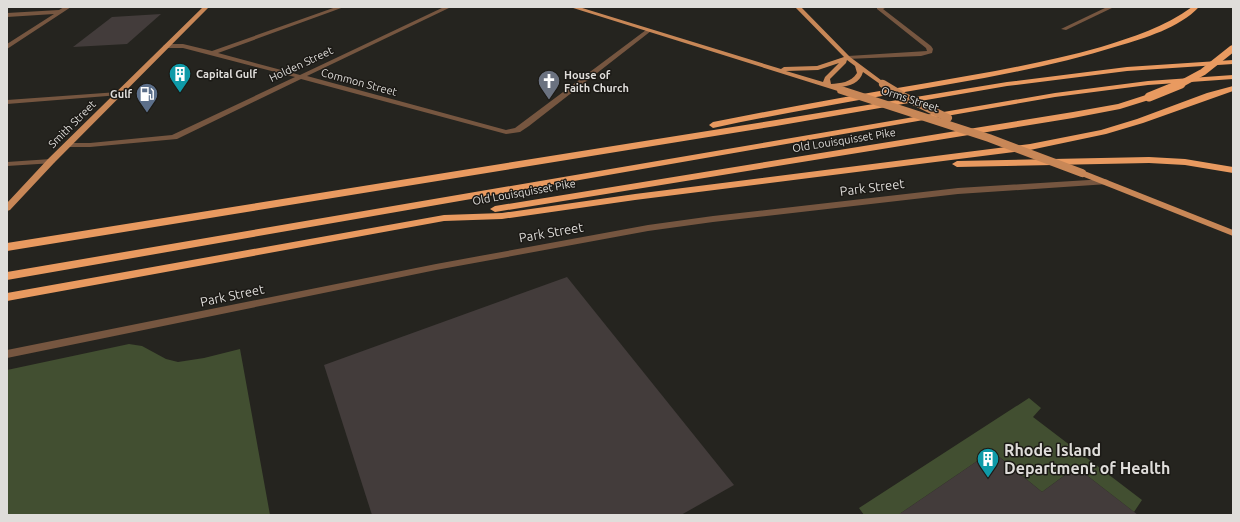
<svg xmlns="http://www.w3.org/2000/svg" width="1240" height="522" viewBox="0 0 1240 522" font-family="Ubuntu,sans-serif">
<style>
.green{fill:#424f31}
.building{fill:#433c3b}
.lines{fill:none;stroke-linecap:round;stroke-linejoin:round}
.minor{fill:#765640;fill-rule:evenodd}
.major{fill:#c88757;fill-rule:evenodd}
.highway{fill:#e99a60;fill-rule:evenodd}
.major-bridge-far1{stroke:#c88757;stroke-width:6}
.major-bridge{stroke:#c88757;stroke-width:8}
.highway-bridge-far1{stroke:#e99a60;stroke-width:7}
.highway-bridge{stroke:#e99a60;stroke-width:9}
.labels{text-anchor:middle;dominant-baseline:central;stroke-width:3;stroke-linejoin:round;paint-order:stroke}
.far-street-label{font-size:11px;fill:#dfddda;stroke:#1c1a16}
.far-poi-label{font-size:11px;font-weight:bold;fill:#dfddda;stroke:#1c1a16;text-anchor:start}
.street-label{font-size:13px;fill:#dfddda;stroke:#1c1a16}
.near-poi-label{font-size:16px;font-weight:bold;fill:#dfddda;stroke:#1c1a16;text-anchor:start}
</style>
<rect width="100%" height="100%" fill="#25241f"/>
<!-- green -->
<g class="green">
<path d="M 129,344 L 142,346 L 166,359 L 178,362 L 204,358 L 240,349 L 270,515 L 7,515 L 7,370 Z"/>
<path d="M 1029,398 L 1041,408 L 1033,417 L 1142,500 L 1134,512 L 1076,467 L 1042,492 L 992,451 L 901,513 L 903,515 L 864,515 L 859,508 Z"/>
</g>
<!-- building -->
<g class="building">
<path d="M 161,14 L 127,44 L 73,47 L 112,17 Z"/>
<path d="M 567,277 L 734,485 L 681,515 L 372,515 L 324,365 Z"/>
<path d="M 992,451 L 1042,492 L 1076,467 L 1138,515 L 898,515 Z"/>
</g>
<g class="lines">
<!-- minor -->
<g class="minor">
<path d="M 64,7 L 71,7 L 7,49 L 7,44 L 54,14 L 7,17 L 7,13 L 59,10 Z"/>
<path d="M 336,7 L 344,7 L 218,53 L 300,75 L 444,7 L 451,7 L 307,76 L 506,130 L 515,128 L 523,122 L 646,30 L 651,31 L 529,126 L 520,132 L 506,134 L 301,79 L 177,139 L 90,147 L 67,147 L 63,145 L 67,143 L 90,143 L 172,135 L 295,77 L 183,48 L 166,48 L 163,46 L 166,44 L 183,44 L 212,51 Z"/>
<path d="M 877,7 L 887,7 L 883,9 L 931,46 L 933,49 L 932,53 L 921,56 L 846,59 L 846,57 L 848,56 L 927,51 L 926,48 L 877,9 Z"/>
<path d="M 1107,7 L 1114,7 L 1066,30 L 1061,29 Z"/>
<path d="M 118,92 L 120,93 L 120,95 L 7,104 L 7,100 Z"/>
<path d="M 51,159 L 55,161 L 54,163 L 7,166 L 7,162 Z"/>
<path d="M 1105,179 L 1108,180 L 1109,182 L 1108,184 L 958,194 L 713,222 L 648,231 L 436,270 L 7,358 L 7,350 L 436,264 L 648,225 L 713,216 L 958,188 Z"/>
</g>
<!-- major -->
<g class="major">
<path d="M 203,7 L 209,7 L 54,163 L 10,210 L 7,211 L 7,203 L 48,159 Z"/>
<path d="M 570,7 L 579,7 L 781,69 L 784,67 L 817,66 L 844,57 L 795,7 L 801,7 L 850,57 L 885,83 L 880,84 L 863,72 C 860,83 850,86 840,87 L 844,90 L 841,92 ZM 847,60 L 855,66 L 857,73 C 851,83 840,83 831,84 L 830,79 L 846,63 ZM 839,63 L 825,77 L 823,82 L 786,71 L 818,70 Z"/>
<path d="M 1082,170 L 1233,230 L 1233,236 L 1079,175 L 1078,173 Z"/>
</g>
<!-- highway -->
<g class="highway">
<path d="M 1192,7 L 1199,7 C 1179,28 1145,38 1118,46 C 1041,70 962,82 882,96 C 826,106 769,116 713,128 L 709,125 L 713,122 C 784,108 855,95 927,83 C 985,73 1044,63 1101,47 C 1133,37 1165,27 1192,7 Z"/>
<path d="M 1233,60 L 1233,64 L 1127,71 L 1007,86 L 776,126 L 7,251 L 7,243 L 776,120 L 1007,82 L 1127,67 Z"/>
<path d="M 1233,75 L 1233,79 L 1148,85 L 1055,97 L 7,280 L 7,272 L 1055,93 L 1148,81 Z"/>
<path d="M 1233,86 L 1233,91 L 1143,123 L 1106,134 L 1030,150 L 635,200 L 502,219 L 444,221 L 7,301 L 7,293 L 444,215 L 502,213 L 635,194 L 1030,144 L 1101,130 L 1137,119 L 1207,93 Z"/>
<path d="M 1149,94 L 1153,97 L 1152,99 L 1120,109 L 1073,118 L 495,212 L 490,209 L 495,206 L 1073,112 L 1118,104 Z"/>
<path d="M 1149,157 L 1185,159 L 1233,167 L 1233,173 L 1185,165 L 1149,163 L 957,167 L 952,164 L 957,161 Z"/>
</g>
<!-- major-bridge-far1 -->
<path class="major-bridge-far1" d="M 882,83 L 885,85"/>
<!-- major-bridge -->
<g class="major-bridge">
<path d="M 883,84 L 903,96 L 948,118"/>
<path d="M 841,90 L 989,138 L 1082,173"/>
</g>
<!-- highway-bridge-far1 -->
<path class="highway-bridge-far1" d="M 1179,85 L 1203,72 L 1232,49"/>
<!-- highway-bridge -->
<path class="highway-bridge" d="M 1149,97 L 1181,84"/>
</g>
<!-- icons -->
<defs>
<g id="building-pin" transform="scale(1.15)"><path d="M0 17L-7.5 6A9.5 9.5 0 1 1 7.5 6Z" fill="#0f9aa8" stroke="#1c1a16"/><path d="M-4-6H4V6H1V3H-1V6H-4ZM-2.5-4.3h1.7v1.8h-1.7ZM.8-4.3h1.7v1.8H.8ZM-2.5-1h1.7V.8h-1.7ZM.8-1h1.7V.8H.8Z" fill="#fff"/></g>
<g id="church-pin" transform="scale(1.15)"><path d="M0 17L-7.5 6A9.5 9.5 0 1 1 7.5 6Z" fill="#6b7280" stroke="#1c1a16"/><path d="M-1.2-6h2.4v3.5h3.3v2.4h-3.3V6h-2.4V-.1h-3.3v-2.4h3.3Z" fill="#fff"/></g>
<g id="fuel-pin" transform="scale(1.15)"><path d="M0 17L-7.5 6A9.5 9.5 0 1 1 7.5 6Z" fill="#5c6f8a" stroke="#1c1a16"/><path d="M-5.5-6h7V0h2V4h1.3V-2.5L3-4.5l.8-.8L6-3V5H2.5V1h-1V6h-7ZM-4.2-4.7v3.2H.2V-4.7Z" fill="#fff"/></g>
</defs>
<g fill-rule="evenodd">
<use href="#building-pin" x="180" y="74"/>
<use href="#church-pin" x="549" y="81"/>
<use href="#fuel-pin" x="147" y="94"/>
<use href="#building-pin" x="988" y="459"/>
</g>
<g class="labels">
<!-- far-street labels -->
<g class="far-street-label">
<text transform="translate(301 64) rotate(-25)">Holden Street</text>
<text transform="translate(359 82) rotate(15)">Common Street</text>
<text transform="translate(910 99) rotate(18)">Orms Street</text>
<text transform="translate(72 124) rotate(-45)">Smith Street</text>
<text transform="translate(844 140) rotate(-9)">Old Louisquisset Pike</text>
<text transform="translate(524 192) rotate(-10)">Old Louisquisset Pike</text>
</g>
<!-- far-poi labels -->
<g class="far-poi-label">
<text x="196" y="74">Capital Gulf</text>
<text x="564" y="75">House of<tspan x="564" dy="13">Faith Church</tspan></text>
<text x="132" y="94" text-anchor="end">Gulf</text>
</g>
<!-- street labels -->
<g class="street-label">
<text transform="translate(872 187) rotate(-7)">Park Street</text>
<text transform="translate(551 232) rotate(-10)">Park Street</text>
<text transform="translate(232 295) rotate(-12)">Park Street</text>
</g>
<!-- near-poi labels -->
<g class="near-poi-label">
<text x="1004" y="450">Rhode Island<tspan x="1004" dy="18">Department of Health</tspan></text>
</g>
</g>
<!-- border -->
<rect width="1240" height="522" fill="none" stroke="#dfddda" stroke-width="16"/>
</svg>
